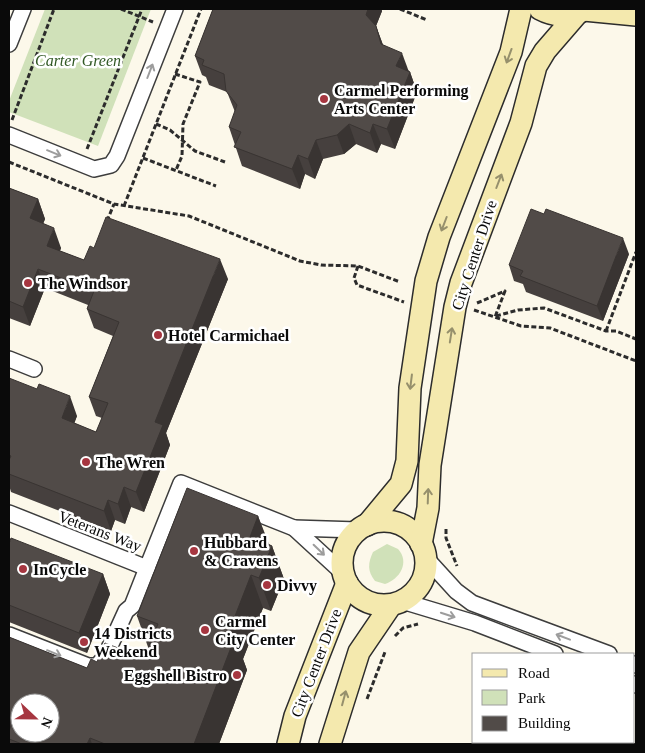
<svg xmlns="http://www.w3.org/2000/svg" width="645" height="753" viewBox="0 0 645 753" font-family="'Times New Roman',serif">
<style>
.green{fill:#d0e1b9}
.lines{fill:none;stroke-linecap:round;stroke-linejoin:round}
.street-casing{stroke:#3d3d3d;stroke-width:18}
.secondary-casing{stroke:#2c2c2c;stroke-width:24}
.path{stroke:#2c2c2c;stroke-width:3;stroke-dasharray:5 2.5;stroke-linecap:butt}
.street{stroke:#fff;stroke-width:15}
.secondary{stroke:#f4e9ae;stroke-width:21}
.wall{fill:#46403e}
.shaded-wall{fill:#393432}
.building{fill:#514b48;stroke:#393432;fill-rule:evenodd}
.oneway{stroke:#96906c}
.oneway2{stroke:#9d9d9d}
.poi-dot{fill:#a63640;stroke:#fff;stroke-width:2}
.labels{text-anchor:middle;dominant-baseline:central;stroke-width:5;stroke-linejoin:round;paint-order:stroke}
.park-label{font-size:16px;font-style:italic;fill:#315824;stroke:#fff}
.poi-label{font-size:16px;font-weight:bold;fill:#0a0a0a;stroke:#fff;text-anchor:start}
.street-label{font-size:16px;fill:#0a0a0a;stroke:#fff}
</style>
<rect width="100%" height="100%" fill="#fcf8ea"/>
<!-- green -->
<g class="green">
<path d="M 45,9 L 151,9 L 98,146 L 9,112 L 9,101 Z"/>
<path d="M 387,544 L 398,549 C 410,562 400,579 385,584 L 375,581 C 367,571 368,563 373,552 Z"/>
</g>
<g class="lines">
<!-- street casing -->
<g class="street-casing">
<g id="street">
<path d="M 9,44 L 23,9"/>
<path d="M 9,135 L 94,169 L 111,165 L 117,156 L 175,9"/>
<path d="M 9,359 L 34,369"/>
<path d="M 9,513 L 147,568 L 181,483 L 294,528 L 344,574"/>
<path d="M 294,528 L 358,530"/>
<path d="M 425,557 L 456,591 L 472,603 L 609,654"/>
<path d="M 402,601 L 475,623 L 555,654"/>
<path d="M 9,635 L 88,666 L 97,666 L 105,657 L 126,611 L 132,606 L 147,568"/>
<path d="M 634,664 L 636,665"/>
<path d="M 634,684 L 636,685"/>
</g>
</g>
<!-- secondary casing -->
<g class="secondary-casing">
<g id="secondary">
<path d="M 540,9 C 553,16 570,18 584,10"/>
<path d="M 584,10 L 636,15"/>
<circle cx="384" cy="563" r="42"/>
<path d="M 367,525 L 401,484 L 407,461 L 410,388 L 426,281 L 439,237 L 511,52 L 521,9"/>
<path d="M 421,544 L 428,508 L 430,465 L 455,307 L 461,283 L 521,123 L 536,66 L 545,51 L 577,14"/>
<path d="M 288,744 L 295,716 L 347,583"/>
<path d="M 330,744 L 359,652 L 391,605"/>
</g>
</g>
<!-- path -->
<g class="path">
<path d="M 121,9 L 153,22"/>
<path d="M 400,9 L 427,20"/>
<path d="M 175,74 L 200,82 L 183,124 L 182,156 L 176,170"/>
<path d="M 12,120 L 54,9"/>
<path d="M 156,124 L 170,130 L 195,151 L 225,162"/>
<path d="M 87,149 L 142,9"/>
<path d="M 143,158 L 216,186"/>
<path d="M 9,162 L 114,204 L 189,216 L 300,261 L 321,265 L 358,266 L 400,282"/>
<path d="M 124,206 L 201,9"/>
<path d="M 107,221 L 114,204"/>
<path d="M 358,266 L 354,278 L 357,285 L 404,302"/>
<path d="M 477,303 L 505,291 L 495,317"/>
<path d="M 474,310 L 521,326 L 550,328 L 636,361"/>
<path d="M 496,316 L 518,310 L 544,308 L 606,331 L 616,331 L 636,339"/>
<path d="M 606,331 L 636,252"/>
<path d="M 446,529 L 446,538 L 457,566"/>
<path d="M 395,636 L 403,628 L 418,624"/>
<path d="M 367,699 L 385,652"/>
</g>
<!-- street -->
<use href="#street" class="street"/>
<!-- secondary -->
<use href="#secondary" class="secondary"/>
</g>
<!-- wall -->
<g class="wall">
<path d="M 213,9 L 381,9 L 382,11 L 376,26 L 383,45 L 410,72 L 417,92 L 395,149 L 381,144 L 377,153 L 356,144 L 344,154 L 323,159 L 315,179 L 305,174 L 300,189 L 242,166 L 229,127 L 235,112 L 227,92 L 209,85 L 206,77 L 202,75 L 195,56 Z"/>
<path d="M 9,188 L 38,199 L 45,219 L 43,224 L 61,248 L 60,251 L 84,260 L 94,248 L 228,279 L 166,433 L 170,445 L 144,512 L 131,507 L 125,524 L 115,520 L 111,531 L 11,492 L 9,485 L 9,378 L 77,416 L 74,423 L 96,432 L 102,418 L 96,416 L 89,397 L 113,336 L 94,328 L 87,309 L 88,305 L 45,288 L 30,326 L 9,318 Z"/>
<path d="M 629,254 L 603,321 L 526,292 L 523,284 L 514,281 L 509,265 Z"/>
<path d="M 258,516 L 269,544 L 272,546 L 284,579 L 271,611 L 263,608 L 243,659 L 247,670 L 219,744 L 9,744 L 9,637 L 87,668 L 97,662 L 144,658 L 148,647 L 137,616 Z"/>
<path d="M 9,544 L 103,574 L 110,594 L 87,653 L 9,622 Z"/>
</g>
<!-- shaded-wall -->
<g class="shaded-wall">
<path d="M 368,9 L 381,9 L 382,11 L 376,26 L 383,45 L 388,64 L 366,15 Z"/>
<path d="M 402,53 L 409,72 L 396,66 Z"/>
<path d="M 410,72 L 417,92 L 395,149 L 387,129 Z"/>
<path d="M 349,124 L 356,144 L 344,154 L 337,135 Z"/>
<path d="M 373,124 L 381,144 L 377,153 L 370,133 Z"/>
<path d="M 316,140 L 323,159 L 315,179 L 308,159 Z"/>
<path d="M 298,155 L 305,174 L 300,189 L 292,169 Z"/>
<path d="M 38,199 L 45,219 L 37,238 L 30,218 Z"/>
<path d="M 54,228 L 61,248 L 54,265 L 47,246 Z"/>
<path d="M 623,238 L 629,254 L 603,321 L 597,306 Z"/>
<path d="M 220,259 L 228,279 L 166,433 L 170,445 L 144,512 L 136,492 L 155,422 Z"/>
<path d="M 38,269 L 45,288 L 30,326 L 23,307 Z"/>
<path d="M 70,396 L 77,416 L 69,438 L 62,418 Z"/>
<path d="M 124,487 L 131,507 L 125,524 L 118,504 Z"/>
<path d="M 108,500 L 115,520 L 111,531 L 104,511 Z"/>
<path d="M 258,516 L 270,549 L 250,537 Z"/>
<path d="M 272,546 L 284,579 L 271,611 L 259,578 Z"/>
<path d="M 103,574 L 110,594 L 87,653 L 79,633 Z"/>
<path d="M 251,575 L 263,608 L 243,659 L 247,670 L 219,744 L 194,744 L 228,634 Z"/>
<path d="M 90,738 L 92,744 L 87,744 Z"/>
</g>
<!-- building -->
<g class="building">
<path d="M 213,9 L 368,9 L 366,15 L 376,26 L 381,44 L 402,53 L 396,66 L 410,72 L 387,129 L 373,124 L 370,133 L 349,124 L 337,135 L 316,140 L 308,159 L 298,155 L 292,169 L 234,147 L 241,132 L 229,127 L 237,105 L 226,91 L 224,74 L 202,65 L 204,60 L 195,56 Z"/>
<path d="M 9,188 L 38,199 L 30,218 L 54,228 L 47,246 L 84,260 L 90,246 L 94,248 L 106,217 L 220,259 L 155,422 L 163,425 L 136,492 L 124,487 L 118,504 L 108,500 L 104,511 L 9,474 L 9,460 L 11,456 L 9,455 L 9,378 L 37,389 L 39,384 L 70,396 L 62,418 L 96,432 L 108,403 L 89,397 L 119,322 L 87,309 L 94,291 L 38,269 L 23,307 L 9,301 Z"/>
<path d="M 531,209 L 544,214 L 546,209 L 623,238 L 597,306 L 520,276 L 523,271 L 509,265 Z"/>
<path d="M 187,488 L 258,516 L 250,537 L 272,546 L 259,578 L 251,575 L 228,634 L 235,637 L 194,744 L 105,744 L 90,738 L 87,744 L 22,744 L 9,739 L 9,731 L 13,720 L 9,718 L 9,637 L 87,668 L 91,659 L 97,662 L 105,643 L 144,658 L 158,624 L 137,616 ZM 20,703 L 50,703 L 50,733 L 20,733 Z"/>
<path d="M 11,538 L 103,574 L 79,633 L 9,605 L 9,544 Z"/>
</g>
<!-- one-way arrows -->
<defs><path id="oneway-shaft" d="M-6 0H5M1.5-3L5.5 0L1.5 3" fill="none" stroke-width="1.6" stroke-linecap="round" stroke-linejoin="round" transform="scale(1.25)"/></defs>
<g class="oneway">
<use href="#oneway-shaft" transform="translate(509 56) rotate(110)"/>
<use href="#oneway-shaft" transform="translate(499 181) rotate(-69)"/>
<use href="#oneway-shaft" transform="translate(444 224) rotate(111)"/>
<use href="#oneway-shaft" transform="translate(451 335) rotate(-81)"/>
<use href="#oneway-shaft" transform="translate(411 382) rotate(97)"/>
<use href="#oneway-shaft" transform="translate(428 496) rotate(-88)"/>
<use href="#oneway-shaft" transform="translate(344 698) rotate(-75)"/>
</g>
<g class="oneway2">
<use href="#oneway-shaft" transform="translate(150 71) rotate(-69)"/>
<use href="#oneway-shaft" transform="translate(54 153) rotate(22)"/>
<use href="#oneway-shaft" transform="translate(319 550) rotate(44)"/>
<use href="#oneway-shaft" transform="translate(448 615) rotate(18)"/>
<use href="#oneway-shaft" transform="translate(563 637) rotate(-159)"/>
<use href="#oneway-shaft" transform="translate(54 653) rotate(22)"/>
</g>
<!-- markers -->
<g class="poi-dot">
<circle cx="324" cy="99" r="5"/>
<circle cx="28" cy="283" r="5"/>
<circle cx="158" cy="335" r="5"/>
<circle cx="86" cy="462" r="5"/>
<circle cx="194" cy="551" r="5"/>
<circle cx="23" cy="569" r="5"/>
<circle cx="267" cy="585" r="5"/>
<circle cx="205" cy="630" r="5"/>
<circle cx="84" cy="642" r="5"/>
<circle cx="237" cy="675" r="5"/>
</g>
<g class="labels">
<!-- park labels -->
<g class="park-label">
<text x="78" y="60">Carter Green</text>
</g>
<!-- poi labels -->
<g class="poi-label">
<text x="334" y="90">Carmel Performing<tspan x="334" dy="18">Arts Center</tspan></text>
<text x="38" y="283">The Windsor</text>
<text x="168" y="335">Hotel Carmichael</text>
<text x="96" y="462">The Wren</text>
<text x="204" y="542">Hubbard<tspan x="204" dy="18">&amp; Cravens</tspan></text>
<text x="33" y="569">InCycle</text>
<text x="277" y="585">Divvy</text>
<text x="215" y="621">Carmel<tspan x="215" dy="18">City Center</tspan></text>
<text x="94" y="633">14 Districts<tspan x="94" dy="18">Weekend</tspan></text>
<text x="227" y="675" text-anchor="end">Eggshell Bistro</text>
</g>
<!-- street labels -->
<g class="street-label">
<text transform="translate(474 255) rotate(-72)">City Center Drive</text>
<text transform="translate(100 531) rotate(21)">Veterans Way</text>
<text transform="translate(316 663) rotate(-69)">City Center Drive</text>
</g>
</g>
<!-- border -->
<rect width="645" height="753" fill="none" stroke="#0a0a0a" stroke-width="20"/>
<!-- legend -->
<rect x="472" y="653" width="162" height="90" fill="#ffffff" stroke="#9d9d9d"/>
<rect x="482" y="669" width="25" height="8" fill="#f4e9ae" stroke="#9d9d9d"/>
<text x="518" y="678" font-size="15" fill="#0a0a0a">Road</text>
<rect x="482" y="690" width="25" height="15" fill="#d0e1b9" stroke="#9d9d9d"/>
<text x="518" y="703" font-size="15" fill="#0a0a0a">Park</text>
<rect x="482" y="716" width="25" height="15" fill="#514b48" stroke="#9d9d9d"/>
<text x="518" y="728" font-size="15" fill="#0a0a0a">Building</text>
<!-- north arrow -->
<g transform="translate(35 718) rotate(112)"><circle r="24" fill="#ffffff" stroke="#9d9d9d"/>
<path d="M0-4L9 19L0 12L-9 19Z" fill="#a63640"/>
<text y="-8" font-size="14" font-weight="bold" text-anchor="middle" fill="#0a0a0a">N</text>
</g>
</svg>
